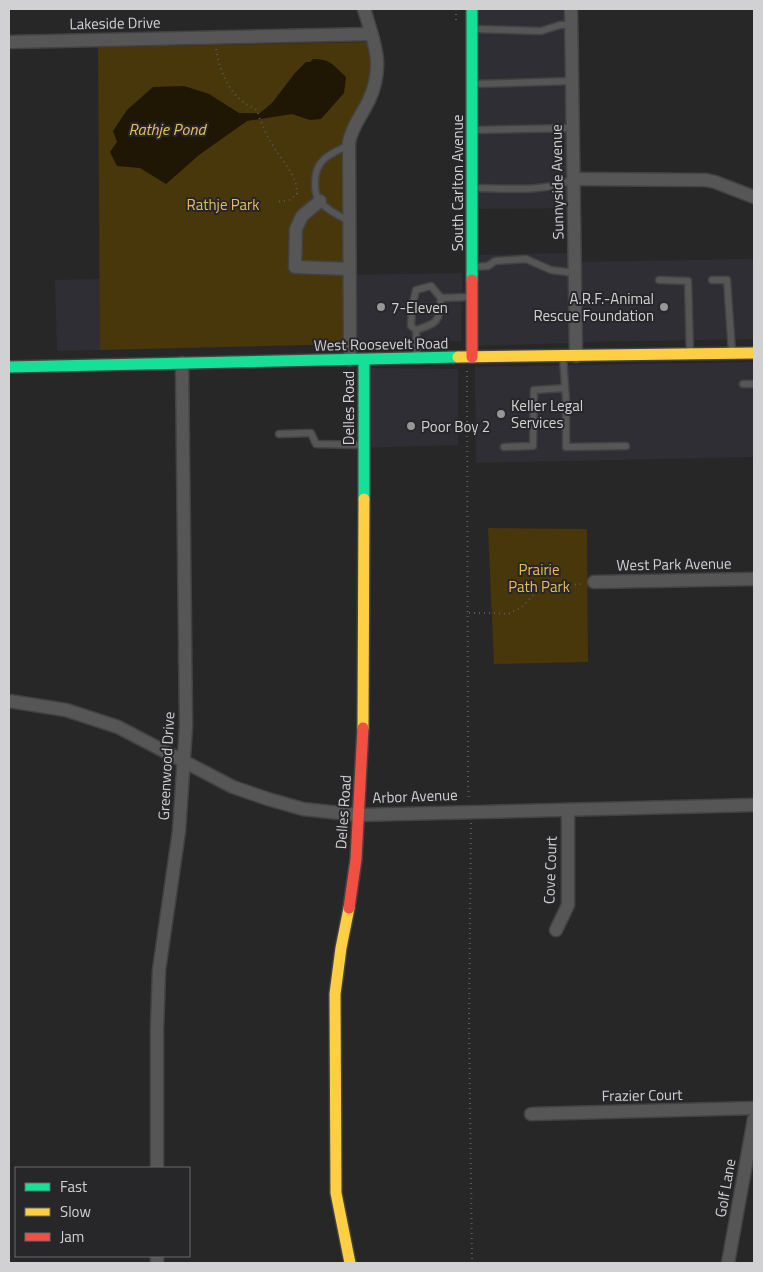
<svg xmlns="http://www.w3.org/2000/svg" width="763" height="1272" viewBox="0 0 763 1272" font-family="'Titillium Web',sans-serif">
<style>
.built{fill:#302e35}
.green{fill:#48370a}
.water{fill:#1f1604}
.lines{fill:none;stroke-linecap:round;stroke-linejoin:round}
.lane-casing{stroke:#424243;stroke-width:9}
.street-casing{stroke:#424243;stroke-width:15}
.fast-casing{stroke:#424243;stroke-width:14}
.slow-casing{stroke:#424243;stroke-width:14}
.jam-casing{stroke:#424243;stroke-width:14}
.path{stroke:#5b5b5c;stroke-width:2;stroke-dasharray:1 4;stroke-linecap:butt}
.lane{stroke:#565657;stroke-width:6}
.street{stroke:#565657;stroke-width:12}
.fast{stroke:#16e098;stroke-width:11}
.slow{stroke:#ffcf43;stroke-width:11}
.jam{stroke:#f24e42;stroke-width:11}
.poi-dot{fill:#969697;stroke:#272629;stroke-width:2}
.labels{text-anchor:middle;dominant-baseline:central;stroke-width:4;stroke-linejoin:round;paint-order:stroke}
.street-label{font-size:15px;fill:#d1d1d3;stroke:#272629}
.park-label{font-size:15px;fill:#e9bc55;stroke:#272629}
.poi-label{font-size:15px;fill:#d1d1d3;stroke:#272629;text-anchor:start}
.water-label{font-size:16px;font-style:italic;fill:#eec059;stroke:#272629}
</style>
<rect width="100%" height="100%" fill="#272728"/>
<!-- built -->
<g class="built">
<path d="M 475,9 L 568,9 L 570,208 L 476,209 Z"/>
<path d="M 570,253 L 572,343 L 477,346 L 474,255 Z"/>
<path d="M 754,259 L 754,339 L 580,342 L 579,262 Z"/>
<path d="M 462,273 L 461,341 L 346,344 L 347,275 Z"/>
<path d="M 100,279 L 100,350 L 57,351 L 55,280 Z"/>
<path d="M 754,362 L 754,457 L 476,463 L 475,367 Z"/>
<path d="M 357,368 L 458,369 L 458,445 L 357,448 Z"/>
</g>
<!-- green -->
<g class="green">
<path d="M 375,42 L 371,76 L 362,105 L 347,133 L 346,344 L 100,350 L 98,47 Z"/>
<path d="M 488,528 L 587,529 L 588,662 L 494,664 Z"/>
</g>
<!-- water -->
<path class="water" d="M 313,59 C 331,59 333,65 346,77 L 344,93 L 321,119 L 310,120 L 292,114 L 247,121 L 199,155 L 166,184 L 140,168 L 117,166 L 110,152 L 117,142 L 113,131 L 127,110 L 153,87 L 184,86 L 209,94 L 239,113 L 260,113 L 272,103 L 295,73 L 306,62 L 310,62 Z"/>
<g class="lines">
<!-- lane casing -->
<g class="lane-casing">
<g id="lane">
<path d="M 473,29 L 541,31 L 560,25 L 571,25"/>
<path d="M 473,84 L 572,81"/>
<path d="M 473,130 L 573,128"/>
<path d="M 349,145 C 330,154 315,159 315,183 C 315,187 315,194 318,198 C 324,209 338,215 349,221"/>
<path d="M 473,188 C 507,188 543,193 574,179"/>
<path d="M 473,267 L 488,266 L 495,261 L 526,259 L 551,270 L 575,273"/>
<path d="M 659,280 L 688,281 L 690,353"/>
<path d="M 712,280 L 727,280 L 732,352"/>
<path d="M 416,330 L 411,326 L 412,307 L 416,290 L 431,286 L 441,298"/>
<path d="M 417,356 L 416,330 C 440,322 438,322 441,298 L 471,297"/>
<path d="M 563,357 L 566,400 L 566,447 L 626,446"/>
<path d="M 743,384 L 754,384"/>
<path d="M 279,434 L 311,433 L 316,444 L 362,445"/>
<path d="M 504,447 L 533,446 L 534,390 L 565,388"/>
</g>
</g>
<!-- street casing -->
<g class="street-casing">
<g id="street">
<path d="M 571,9 L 576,356"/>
<path d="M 9,42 L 371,34"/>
<path d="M 574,179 L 706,180 L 715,182 L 754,197"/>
<path d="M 320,201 L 302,216 L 296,229 L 295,267 L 349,269"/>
<path d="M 350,360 L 349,142 C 352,126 362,115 369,100 C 385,65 374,42 364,9"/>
<path d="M 594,582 L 754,579"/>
<path d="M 9,701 L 66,710 L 118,727 L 233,787 L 268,799 L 303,809 L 358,815 L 754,805"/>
<path d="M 556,930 L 568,905 L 568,810"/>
<path d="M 531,1114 L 754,1108"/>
<path d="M 157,1168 L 157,1029 L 159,970 L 179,831 L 186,726 L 182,363"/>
<path d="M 157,1256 L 157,1263"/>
<path d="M 728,1263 L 754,1119"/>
</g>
</g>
<!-- fast casing -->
<g class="fast-casing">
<g id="fast">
<path d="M 472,9 L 472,280"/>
<path d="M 9,367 L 458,357"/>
<path d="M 364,499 L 364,360"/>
</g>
</g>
<!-- slow casing -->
<g class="slow-casing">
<g id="slow">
<path d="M 458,357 L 754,353"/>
<path d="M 363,728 L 364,499"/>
<path d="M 349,908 L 341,948 L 335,994 L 336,1193 L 350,1263"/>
</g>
</g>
<!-- jam casing -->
<g class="jam-casing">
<g id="jam">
<path d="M 472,280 L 472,357"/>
<path d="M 349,908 L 356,859 L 363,728"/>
</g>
</g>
<!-- path -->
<g class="path">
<path d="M 456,9 L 456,23"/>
<path d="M 216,49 C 221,76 231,99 257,110 C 261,124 267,136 275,149 C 284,163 297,176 297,194 L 289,200 L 276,202"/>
<path d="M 467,371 L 468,785 L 469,801"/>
<path d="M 469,613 L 493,613 L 508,614 L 522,607 L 536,592 L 557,586 L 582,584"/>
<path d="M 471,823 L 469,1023 L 472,1263"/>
</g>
<!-- lane -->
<use href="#lane" class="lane"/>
<!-- street -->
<use href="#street" class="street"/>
<!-- fast -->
<use href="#fast" class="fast"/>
<!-- slow -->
<use href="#slow" class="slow"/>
<!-- jam -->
<use href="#jam" class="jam"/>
</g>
<!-- markers -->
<g class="poi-dot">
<circle cx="381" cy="307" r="5"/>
<circle cx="664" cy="307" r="5"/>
<circle cx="501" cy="414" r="5"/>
<circle cx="411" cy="426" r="5"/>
</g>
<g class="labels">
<!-- street labels -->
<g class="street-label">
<text transform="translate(115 23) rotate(-1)">Lakeside Drive</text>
<text transform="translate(557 182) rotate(-91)">Sunnyside Avenue</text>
<text transform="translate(457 183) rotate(-90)">South Carlton Avenue</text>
<text transform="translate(381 344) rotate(-1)">West Roosevelt Road</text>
<text transform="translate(348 408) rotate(-90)">Delles Road</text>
<text transform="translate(674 564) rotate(-1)">West Park Avenue</text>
<text transform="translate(166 766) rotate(-87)">Greenwood Drive</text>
<text transform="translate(415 796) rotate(-2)">Arbor Avenue</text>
<text transform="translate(343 812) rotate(-86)">Delles Road</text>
<text transform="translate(550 870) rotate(-88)">Cove Court</text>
<text transform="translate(642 1095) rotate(-1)">Frazier Court</text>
<text transform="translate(725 1188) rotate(-80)">Golf Lane</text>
</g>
<!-- park labels -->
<g class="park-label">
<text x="223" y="204">Rathje Park</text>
<text x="539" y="569">Prairie<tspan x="539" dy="17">Path Park</tspan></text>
</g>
<!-- poi labels -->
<g class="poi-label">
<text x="654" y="298" text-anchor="end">A.R.F.-Animal<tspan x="654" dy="17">Rescue Foundation</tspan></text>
<text x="391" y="307">7-Eleven</text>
<text x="511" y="405">Keller Legal<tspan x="511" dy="17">Services</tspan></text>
<text x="421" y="426">Poor Boy 2</text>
</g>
<!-- water labels -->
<g class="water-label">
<text x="167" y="129">Rathje Pond</text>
</g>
</g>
<!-- border -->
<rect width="763" height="1272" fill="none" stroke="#d1d1d3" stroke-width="20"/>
<!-- legend -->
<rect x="15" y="1167" width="175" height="90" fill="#272629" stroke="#6b6a6d"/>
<rect x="25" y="1183" width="25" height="8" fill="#16e098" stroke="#6b6a6d"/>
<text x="60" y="1192" font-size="15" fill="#d1d1d3">Fast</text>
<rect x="25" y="1208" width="25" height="8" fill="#ffcf43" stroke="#6b6a6d"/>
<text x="60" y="1217" font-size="15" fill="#d1d1d3">Slow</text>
<rect x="25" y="1233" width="25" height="8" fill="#f24e42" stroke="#6b6a6d"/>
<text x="60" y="1242" font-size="15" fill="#d1d1d3">Jam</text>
</svg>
